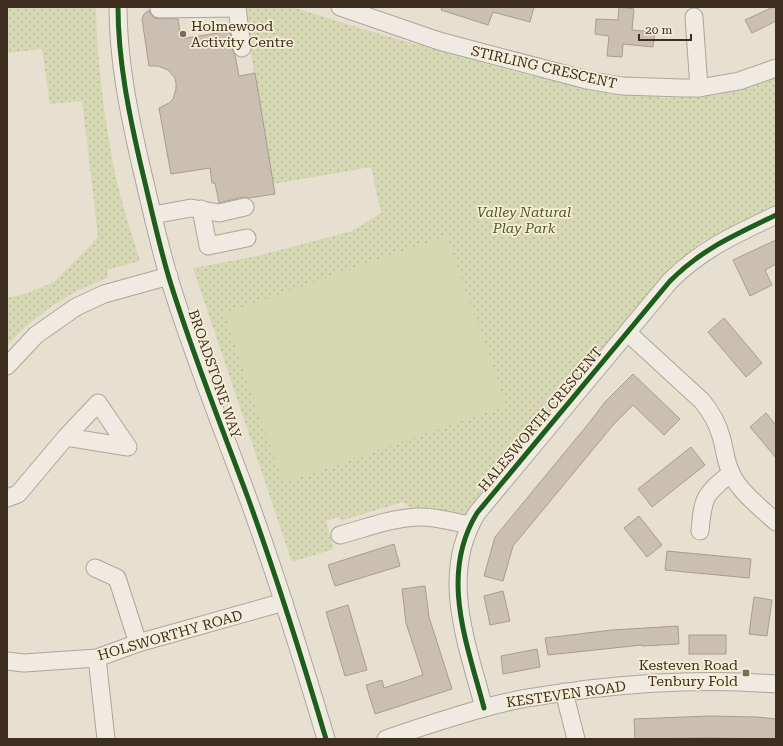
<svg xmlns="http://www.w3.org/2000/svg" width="783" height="746" viewBox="0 0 783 746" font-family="'Roboto Serif',serif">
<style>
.park{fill:url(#park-dots)}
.garden{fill:#d6d7b3}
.building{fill:#cbbfb2;stroke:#a89c90}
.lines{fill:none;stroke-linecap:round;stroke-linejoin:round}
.minor-casing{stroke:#ada599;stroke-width:19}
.minor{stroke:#efebe3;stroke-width:17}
.cycleway-casing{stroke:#f7eed8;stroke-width:8}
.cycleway{stroke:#1b5e20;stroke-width:5}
.poi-dot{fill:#786c5e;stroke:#f7eed8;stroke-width:1.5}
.labels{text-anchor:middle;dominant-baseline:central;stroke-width:3.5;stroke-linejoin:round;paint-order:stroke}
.poi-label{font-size:14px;fill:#3d2e20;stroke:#f7eed8;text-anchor:start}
.street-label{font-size:14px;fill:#3d2e20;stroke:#f7eed8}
.park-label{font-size:14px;font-style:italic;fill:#4d5a26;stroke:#f7eed8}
</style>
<defs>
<pattern id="park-dots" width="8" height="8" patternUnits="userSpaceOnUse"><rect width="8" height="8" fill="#d6d7b3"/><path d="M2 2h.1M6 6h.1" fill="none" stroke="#b9b99a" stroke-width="1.8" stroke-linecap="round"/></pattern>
</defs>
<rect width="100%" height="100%" fill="#e7e0d1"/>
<!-- park -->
<g class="park">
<path d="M 7,7 L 96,7 C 97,62 104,118 115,173 C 121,202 131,232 140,261 L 107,270 L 108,278 C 67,293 37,313 7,346 L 7,298 L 28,293 L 54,282 L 90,246 L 98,236 L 82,101 L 50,104 L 42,49 L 7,53 Z"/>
<path d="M 243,7 L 292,7 L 383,35 L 520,73 L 609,90 L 664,98 L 695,97 L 723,94 L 749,88 L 776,77 L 776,205 L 703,241 L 674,264 L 653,288 L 466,516 L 444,510 L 436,514 L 419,513 L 403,502 L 343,520 L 337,517 L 326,521 L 334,549 L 292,562 L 193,268 L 257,256 L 352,231 L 381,213 L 371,167 L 273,184 Z"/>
</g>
<!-- garden -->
<path class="garden" d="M 447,236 L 506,406 L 283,483 L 224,313 Z"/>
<!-- building -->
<g class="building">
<path d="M 442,7 L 534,7 L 530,22 L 493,12 L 488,25 L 441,10 Z"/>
<path d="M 619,7 L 634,9 L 632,30 L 655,32 L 653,47 L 623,44 L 622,57 L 607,56 L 609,36 L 595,34 L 596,19 L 618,20 Z"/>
<path d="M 773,7 L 776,7 L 776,21 L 752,33 L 745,20 Z"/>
<path d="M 149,10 L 151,14 L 154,18 L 178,19 L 181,39 L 230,31 L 232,49 L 235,55 L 239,76 L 255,73 L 275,194 L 249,198 L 243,197 L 219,203 L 215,183 L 212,183 L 210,168 L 171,174 L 159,108 L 169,103 L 173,99 L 176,89 L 176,83 L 175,78 L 168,70 L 158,66 L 149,66 L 142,19 L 144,14 Z"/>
<path d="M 776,240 L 776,264 L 765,270 L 772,285 L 750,296 L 733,260 Z"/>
<path d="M 724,318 L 762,363 L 746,377 L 708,332 Z"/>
<path d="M 633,374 L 680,419 L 664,435 L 633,405 L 614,424 L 513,546 L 503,581 L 484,576 L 495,537 L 589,423 L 605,402 Z"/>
<path d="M 766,413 L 776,425 L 776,458 L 750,427 Z"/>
<path d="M 691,447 L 705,465 L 652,507 L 638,489 Z"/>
<path d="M 639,516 L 662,545 L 647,557 L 624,528 Z"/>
<path d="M 394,544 L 400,566 L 335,586 L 328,565 Z"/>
<path d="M 667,551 L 751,559 L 749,578 L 665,570 Z"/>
<path d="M 425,586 L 429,617 L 452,689 L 375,714 L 366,685 L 382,680 L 384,688 L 423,675 L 406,623 L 402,589 Z"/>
<path d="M 503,591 L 510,621 L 490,625 L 484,596 Z"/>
<path d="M 754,597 L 772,600 L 767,636 L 749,634 Z"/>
<path d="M 348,605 L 367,670 L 345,676 L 326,612 Z"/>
<path d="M 678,626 L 679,644 L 642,646 L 642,645 L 548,655 L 545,638 L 612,630 Z"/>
<rect x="689" y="635" width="37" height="19"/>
<path d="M 537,649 L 540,667 L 503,674 L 501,656 Z"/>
<path d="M 709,716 L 757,717 L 776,719 L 776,739 L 707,738 L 635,739 L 634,719 Z"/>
</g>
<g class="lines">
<!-- minor casing -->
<g class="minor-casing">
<g id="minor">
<path d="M 118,7 C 118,60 129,114 141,166 C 150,203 158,241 169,278 C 192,353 221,425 248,498 C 277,578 302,658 326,739"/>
<path d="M 237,7 L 242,48"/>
<path d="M 340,7 L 439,41 L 587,80 L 622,86 L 682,88 L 699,88 L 739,81 L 776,68"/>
<path d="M 159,9 L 237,8"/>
<path d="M 694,17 L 699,88"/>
<path d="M 201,209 L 208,246 L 247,238"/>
<path d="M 153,215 L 191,208 L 219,213 L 245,207"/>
<path d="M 628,333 L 702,401 C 711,412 717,422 721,436 C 725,449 725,462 732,475 C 740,492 762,509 776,522"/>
<path d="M 7,366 L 36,335 L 76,307 L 104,294 L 169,276"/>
<path d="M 7,498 L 18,494 L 66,437 L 98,403 L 128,447 L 66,437"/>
<path d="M 700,531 C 703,497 704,495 731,473"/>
<path d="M 340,535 C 366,528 391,518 418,517 C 435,516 453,522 469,525"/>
<path d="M 95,568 L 117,578 L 138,643"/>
<path d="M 97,658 L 106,739"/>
<path d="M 7,661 L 24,663 L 97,658 L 138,643 L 284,602"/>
<path d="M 564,692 L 576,739"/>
<path d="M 484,708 C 467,643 439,575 477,513 L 670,281 C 703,248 735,235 776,215"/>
<path d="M 386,739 C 418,728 451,717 484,708 C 518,698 553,694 589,689 C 651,682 713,679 776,684"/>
</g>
</g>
<!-- minor -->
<use href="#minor" class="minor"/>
<!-- cycleway casing -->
<g class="cycleway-casing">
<g id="cycleway">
<path d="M 118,7 C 118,60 129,114 141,166 C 150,203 158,241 169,278 C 192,353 221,425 248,498 C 277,578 302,658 326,739"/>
<path d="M 484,708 C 467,643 439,575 477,513 L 670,281 C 703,248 735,235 776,215"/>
</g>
</g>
<!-- cycleway -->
<use href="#cycleway" class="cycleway"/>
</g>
<!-- markers -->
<g class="poi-dot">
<circle cx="183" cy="34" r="4"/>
<rect x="742" y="669" width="8" height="8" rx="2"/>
</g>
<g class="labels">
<!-- poi labels -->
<g class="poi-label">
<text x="191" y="26">Holmewood<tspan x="191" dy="16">Activity Centre</tspan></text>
<text x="738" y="665" text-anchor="end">Kesteven Road<tspan x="738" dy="16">Tenbury Fold</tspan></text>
</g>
<!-- street labels -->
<g class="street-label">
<text transform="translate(544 67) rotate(13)">STIRLING CRESCENT</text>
<text transform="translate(215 374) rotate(71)">BROADSTONE WAY</text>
<text transform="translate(540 419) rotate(-50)">HALESWORTH CRESCENT</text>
<text transform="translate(170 635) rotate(-16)">HOLSWORTHY ROAD</text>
<text transform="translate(566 694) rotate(-8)">KESTEVEN ROAD</text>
</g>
<!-- park labels -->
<g class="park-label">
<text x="524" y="212">Valley Natural<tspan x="524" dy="16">Play Park</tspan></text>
</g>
</g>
<!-- border -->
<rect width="783" height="746" fill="none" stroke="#3d2e20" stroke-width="16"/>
<!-- scale -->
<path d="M639 34v6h52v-6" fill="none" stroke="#3d2e20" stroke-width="2"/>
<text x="645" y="34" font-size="12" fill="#3d2e20" stroke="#f7eed8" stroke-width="3" paint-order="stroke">20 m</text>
</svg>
